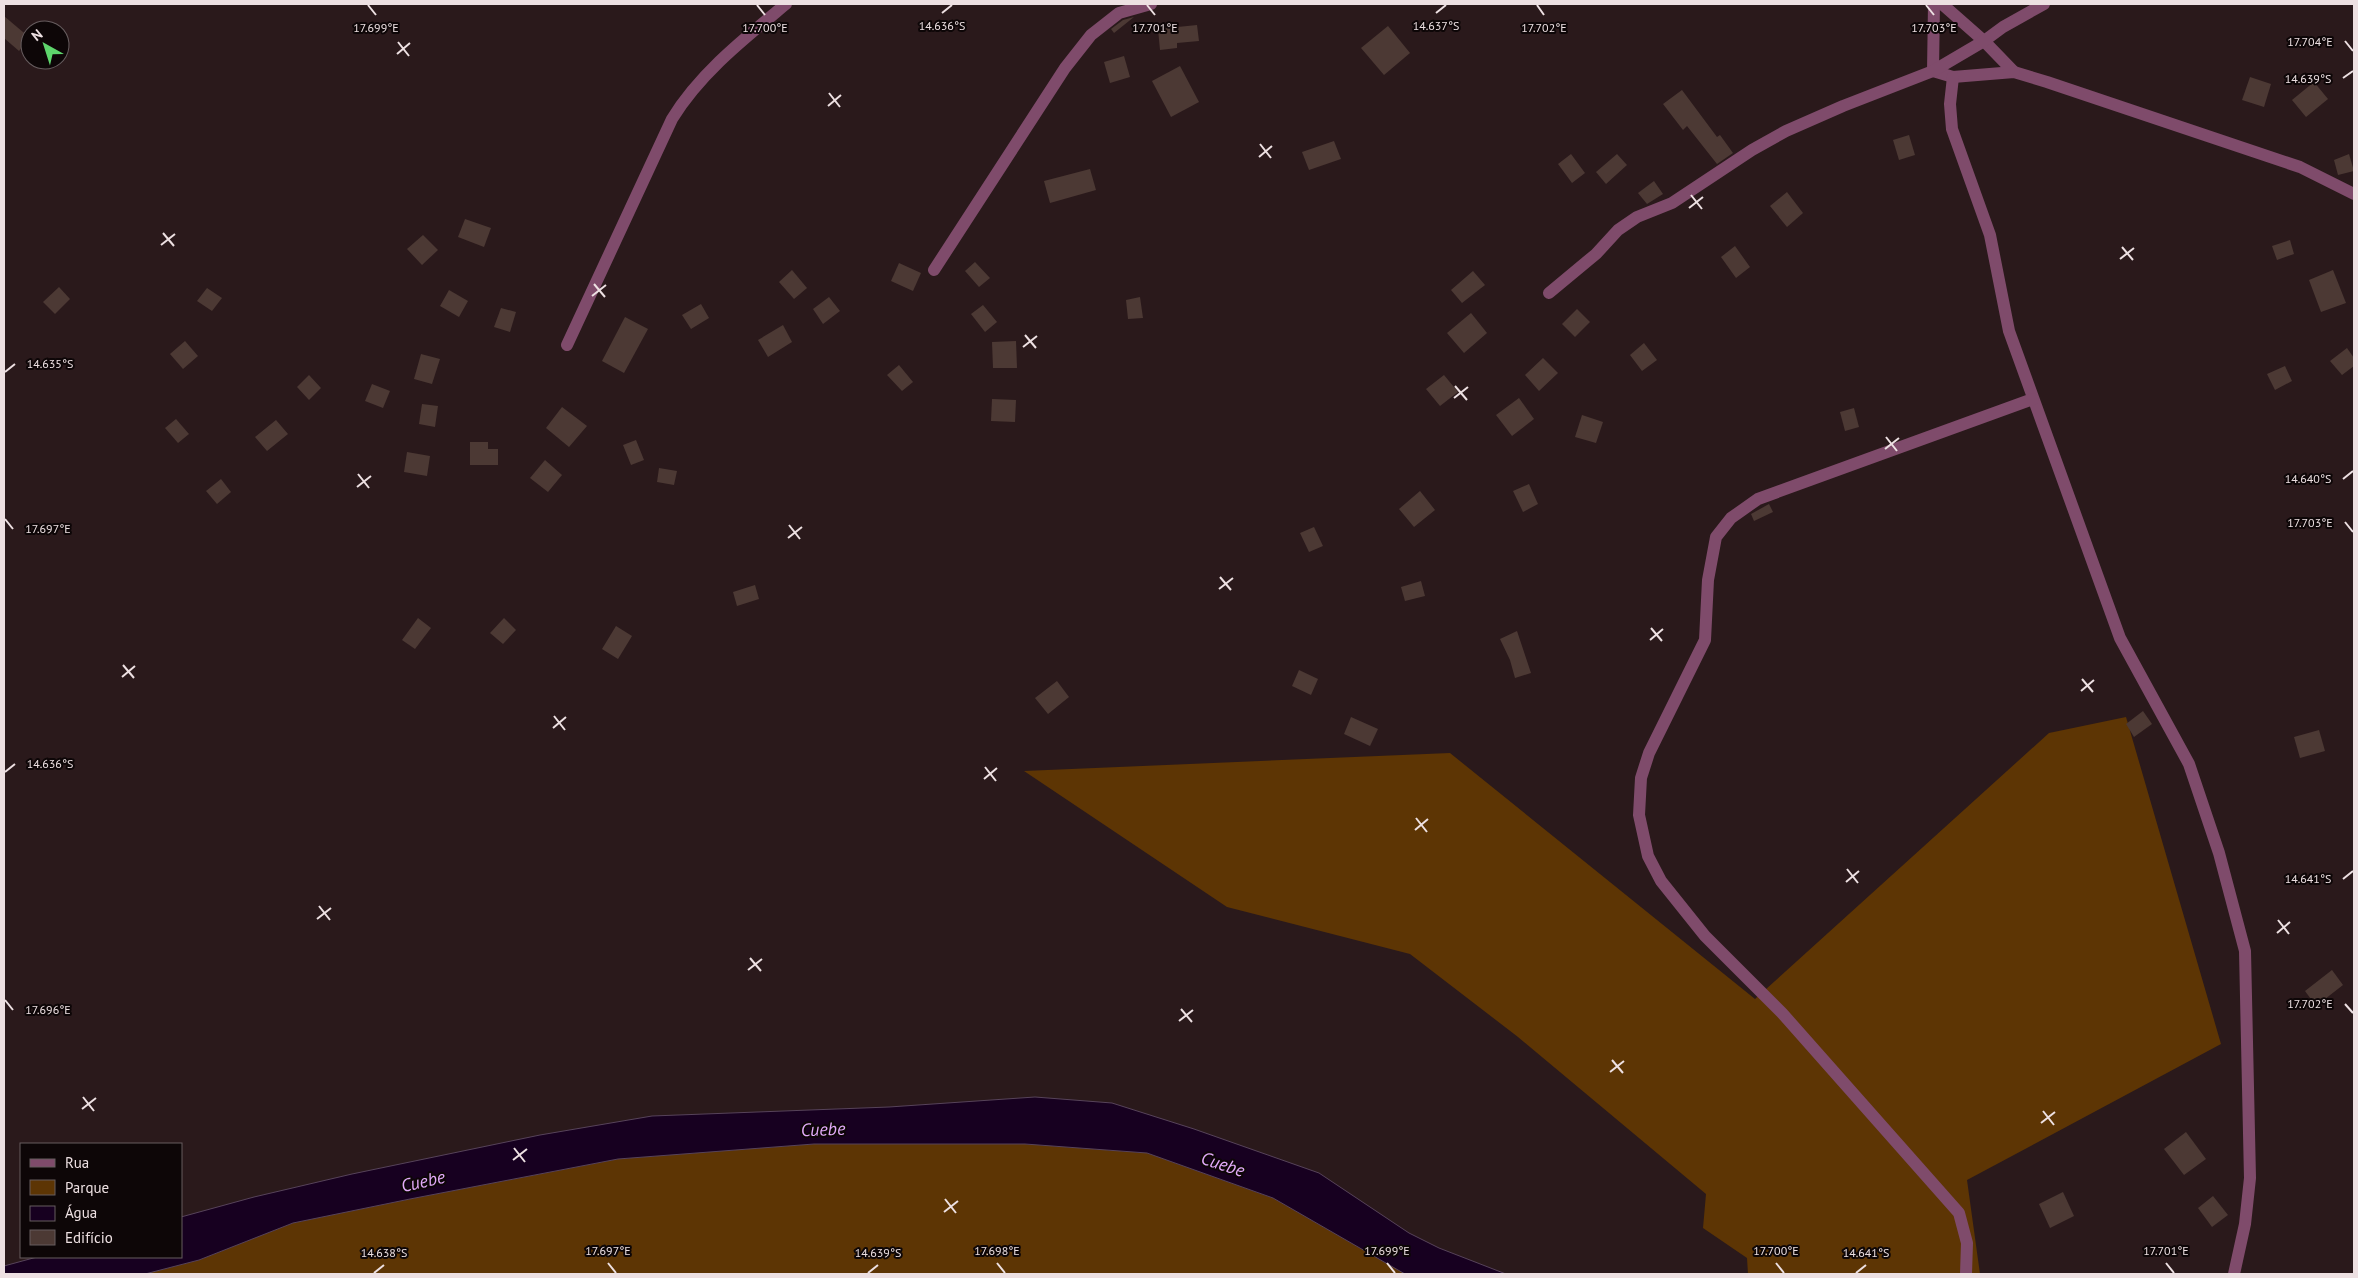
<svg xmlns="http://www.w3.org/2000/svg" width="2358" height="1278" viewBox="0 0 2358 1278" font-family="'PT Sans',sans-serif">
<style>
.green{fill:#5d3504}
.water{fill:#170020;stroke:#57435a}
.building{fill:#4c3934}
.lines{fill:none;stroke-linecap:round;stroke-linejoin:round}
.minor{stroke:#7f4b6b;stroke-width:12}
.ticks{fill:none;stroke:#ede0e2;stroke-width:2}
.labels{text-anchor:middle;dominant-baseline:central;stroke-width:4;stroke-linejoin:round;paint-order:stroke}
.water-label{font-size:18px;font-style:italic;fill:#e3abfa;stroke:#0d0607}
.ticks-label{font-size:12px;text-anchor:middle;fill:#ede0e2;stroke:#0d0607;stroke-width:4;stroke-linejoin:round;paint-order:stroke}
</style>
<rect width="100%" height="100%" fill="#2a191b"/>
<!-- green -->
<g class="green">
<path d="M 2126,717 L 2221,1044 L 1967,1180 L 1980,1274 L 1748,1274 L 1747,1258 L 1703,1228 L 1706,1194 L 1518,1037 L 1410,954 L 1227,907 L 1024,771 L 1450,753 L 1755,999 L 2049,733 Z"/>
<path d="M 814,1144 L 1025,1144 L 1147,1153 L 1273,1198 L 1405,1274 L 145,1274 L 199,1260 L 293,1223 L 410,1199 L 618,1159 Z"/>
</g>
<!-- water -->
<path class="water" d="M 1035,1097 L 1112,1103 L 1194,1129 L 1319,1173 L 1409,1233 L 1439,1248 L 1506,1274 L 1405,1274 L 1273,1198 L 1147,1153 L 1025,1144 L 814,1144 L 618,1159 L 410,1199 L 293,1223 L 199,1260 L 145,1274 L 4,1274 L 4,1266 L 37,1257 L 181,1257 L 181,1217 L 254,1197 L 352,1174 L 540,1135 L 652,1116 L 889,1107 Z"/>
<!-- building -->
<g class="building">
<path d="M 4,16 L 30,38 L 19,51 L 4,38 Z"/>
<path d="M 1134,17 L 1114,33 L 1111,29 L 1123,20 Z"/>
<path d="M 1197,25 L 1199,41 L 1177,43 L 1177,48 L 1160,50 L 1158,29 Z"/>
<path d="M 1388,26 L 1410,53 L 1384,75 L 1361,48 Z"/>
<path d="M 1124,56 L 1130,77 L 1110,83 L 1104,62 Z"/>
<path d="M 1180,66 L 1199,102 L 1171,117 L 1152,81 Z"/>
<path d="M 2250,77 L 2271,84 L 2264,107 L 2242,100 Z"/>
<path d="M 2314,82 L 2328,99 L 2306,117 L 2292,100 Z"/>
<path d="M 1682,90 L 1717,137 L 1720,135 L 1733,153 L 1717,164 L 1687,126 L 1683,130 L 1663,104 Z"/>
<path d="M 1909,135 L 1915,155 L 1899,160 L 1893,140 Z"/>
<path d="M 1334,141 L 1341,159 L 1309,170 L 1302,152 Z"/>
<path d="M 1571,154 L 1585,173 L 1572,183 L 1558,164 Z"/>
<path d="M 1617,154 L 1627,165 L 1606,184 L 1596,172 Z"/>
<path d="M 2349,154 L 2354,171 L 2338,175 L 2334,160 Z"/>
<path d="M 1090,169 L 1096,190 L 1050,203 L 1044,181 Z"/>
<path d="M 1654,181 L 1663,194 L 1647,204 L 1638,193 Z"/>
<path d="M 1787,192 L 1803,213 L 1787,227 L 1770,206 Z"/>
<path d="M 465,219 L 491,228 L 484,247 L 458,237 Z"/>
<path d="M 423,235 L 438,250 L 422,265 L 407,249 Z"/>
<path d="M 2290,240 L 2294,254 L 2277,260 L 2272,246 Z"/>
<path d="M 1735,246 L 1750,267 L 1736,278 L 1721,257 Z"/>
<path d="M 975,262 L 990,278 L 979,287 L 965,271 Z"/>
<path d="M 899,263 L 921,273 L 913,291 L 891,281 Z"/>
<path d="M 792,270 L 807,288 L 794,299 L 779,282 Z"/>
<path d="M 2333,270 L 2346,303 L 2321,312 L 2309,280 Z"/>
<path d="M 1473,271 L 1485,285 L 1462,303 L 1451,290 Z"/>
<path d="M 59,287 L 70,299 L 55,314 L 43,302 Z"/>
<path d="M 207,288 L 222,298 L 212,311 L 197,301 Z"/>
<path d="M 449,290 L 468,301 L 459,317 L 440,306 Z"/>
<path d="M 829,297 L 840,311 L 823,324 L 813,309 Z"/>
<path d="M 1140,297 L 1143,318 L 1128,319 L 1126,300 Z"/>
<path d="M 701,304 L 709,318 L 691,329 L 682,315 Z"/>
<path d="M 983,305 L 997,322 L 985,332 L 971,314 Z"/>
<path d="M 501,308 L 516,312 L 510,332 L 494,327 Z"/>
<path d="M 1577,309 L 1590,322 L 1575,337 L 1562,324 Z"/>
<path d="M 1471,313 L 1487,333 L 1464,353 L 1447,333 Z"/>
<path d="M 625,317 L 648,329 L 624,373 L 602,361 Z"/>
<path d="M 783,325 L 792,342 L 768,357 L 758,340 Z"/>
<path d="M 185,341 L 198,356 L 183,369 L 170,354 Z"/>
<path d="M 1016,341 L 1017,368 L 993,368 L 992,342 Z"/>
<path d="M 1644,343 L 1657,360 L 1642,371 L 1630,355 Z"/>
<path d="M 2347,348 L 2354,358 L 2354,366 L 2342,375 L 2330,361 Z"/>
<path d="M 421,354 L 440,359 L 432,384 L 414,379 Z"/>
<path d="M 1543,358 L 1558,373 L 1539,391 L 1525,375 Z"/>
<path d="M 899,365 L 913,382 L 902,391 L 887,375 Z"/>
<path d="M 2285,366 L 2292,381 L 2275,390 L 2267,374 Z"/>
<path d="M 309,375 L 321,388 L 309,400 L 297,387 Z"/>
<path d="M 1444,375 L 1458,392 L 1440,406 L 1426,389 Z"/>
<path d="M 372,384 L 390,391 L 383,408 L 365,401 Z"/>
<path d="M 1519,398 L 1534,419 L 1512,436 L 1496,415 Z"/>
<path d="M 992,399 L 1016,400 L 1015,422 L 991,421 Z"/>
<path d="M 422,404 L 438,406 L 435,427 L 419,424 Z"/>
<path d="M 562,407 L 587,426 L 569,447 L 546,428 Z"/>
<path d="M 1854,408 L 1859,427 L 1845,431 L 1840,412 Z"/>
<path d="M 1582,415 L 1603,422 L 1596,443 L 1575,437 Z"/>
<path d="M 176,419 L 189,434 L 178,443 L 165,428 Z"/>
<path d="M 276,420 L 288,434 L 267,451 L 255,437 Z"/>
<path d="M 636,440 L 644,460 L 631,465 L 623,445 Z"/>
<path d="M 470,442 L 488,442 L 488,449 L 498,449 L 498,465 L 470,465 Z"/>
<path d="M 407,452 L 430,456 L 427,476 L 404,472 Z"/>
<path d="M 545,460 L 562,475 L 548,492 L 530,478 Z"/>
<path d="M 659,468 L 677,471 L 674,485 L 657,482 Z"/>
<path d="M 221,479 L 231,492 L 217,504 L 206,491 Z"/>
<path d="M 1529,484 L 1538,504 L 1523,512 L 1513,491 Z"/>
<path d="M 1420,491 L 1435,510 L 1414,527 L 1399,509 Z"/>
<path d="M 1769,504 L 1773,512 L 1754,521 L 1751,514 Z"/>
<path d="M 1314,527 L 1323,546 L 1309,552 L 1300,533 Z"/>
<path d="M 1421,581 L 1425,596 L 1405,601 L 1401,587 Z"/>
<path d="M 755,585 L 759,599 L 737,606 L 733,592 Z"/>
<path d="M 418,618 L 431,628 L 415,649 L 402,640 Z"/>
<path d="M 504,618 L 516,630 L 503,644 L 490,633 Z"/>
<path d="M 616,626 L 632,636 L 618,659 L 602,649 Z"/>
<path d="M 1517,631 L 1531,673 L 1515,678 L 1510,660 L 1500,639 Z"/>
<path d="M 1299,670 L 1318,679 L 1311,695 L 1292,686 Z"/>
<path d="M 1057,681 L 1069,697 L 1048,714 L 1035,698 Z"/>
<path d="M 2143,711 L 2152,724 L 2134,737 L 2126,724 Z"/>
<path d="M 1351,717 L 1378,729 L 1370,746 L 1344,734 Z"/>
<path d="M 2319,730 L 2325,751 L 2300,758 L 2294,737 Z"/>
<path d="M 2332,970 L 2343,985 L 2316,1006 L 2305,991 Z"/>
<path d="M 2186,1132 L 2206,1159 L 2184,1175 L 2164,1149 Z"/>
<path d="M 2063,1192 L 2074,1216 L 2050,1228 L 2039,1204 Z"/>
<path d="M 2213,1196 L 2228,1215 L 2212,1227 L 2198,1208 Z"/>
</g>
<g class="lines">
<!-- minor -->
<g class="minor">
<path d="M 1934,4 L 1933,71 L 1953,77 L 2014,72 L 2047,82 L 2300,167 L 2354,194"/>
<path d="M 1942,4 L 1984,41 L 2014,72"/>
<path d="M 1953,77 L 1950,104 L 1952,129 L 1990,235 L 2009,331 L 2120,638 L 2189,764 L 2219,853 L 2245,951 L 2250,1178 L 2245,1224 L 2234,1274"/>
<path d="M 934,270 L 1065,68 L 1091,35 L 1119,13 L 1151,4"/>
<path d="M 1549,293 L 1596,254 L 1618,230 L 1637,217 L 1672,203 L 1752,150 L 1786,131 L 1843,106 L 1933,71 L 1984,41 L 2003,27 L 2044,4"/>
<path d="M 567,345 L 672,119 C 700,73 745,38 786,4"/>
<path d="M 1966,1274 L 1967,1243 L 1959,1213 L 1782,1013 L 1705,936 L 1661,881 L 1648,856 L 1639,815 L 1641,778 L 1649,753 L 1705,640 L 1708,580 L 1716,537 L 1731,518 L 1758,499 L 2033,399"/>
</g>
</g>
<!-- ticks -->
<path class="ticks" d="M 368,5 L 376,15M 757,5 L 765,15M 1147,5 L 1155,15M 1537,5 L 1544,15M 1926,5 L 1934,15M 942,13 L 952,5M 1436,13 L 1446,5M 2345,41 L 2353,51M 398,42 L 409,56M 397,54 L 410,43M 2343,78 L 2353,71M 829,93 L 840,107M 828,106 L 841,95M 1260,144 L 1271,158M 1259,157 L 1272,146M 1691,195 L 1702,209M 1689,208 L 1703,197M 163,233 L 174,246M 161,245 L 175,234M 2122,247 L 2133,260M 2120,259 L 2134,248M 594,284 L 605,297M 592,296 L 606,285M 1025,335 L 1036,348M 1023,347 L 1037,336M 5,372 L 15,364M 1455,386 L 1467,400M 1454,398 L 1468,387M 1886,437 L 1897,451M 1885,449 L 1899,438M 358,474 L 369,488M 2343,479 L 2353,471M 357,487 L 371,476M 5,519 L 13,529M 2345,522 L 2353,532M 789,525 L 800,539M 788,538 L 802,527M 1220,577 L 1231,590M 1219,589 L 1233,578M 1651,628 L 1662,641M 1650,640 L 1663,629M 123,665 L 134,678M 122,677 L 135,666M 2082,679 L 2093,692M 2081,691 L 2094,680M 554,716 L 565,730M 553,728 L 566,717M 985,767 L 996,781M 5,772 L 15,764M 984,779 L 997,768M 1416,818 L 1427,832M 1415,830 L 1428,819M 1847,869 L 1858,883M 2343,879 L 2353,871M 1846,882 L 1859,871M 319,906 L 330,920M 317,919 L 331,908M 2278,920 L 2289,934M 2277,933 L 2290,922M 750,958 L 761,971M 748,970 L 762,959M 5,1000 L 13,1010M 2345,1004 L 2353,1013M 1181,1009 L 1192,1022M 1179,1021 L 1193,1010M 1612,1060 L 1623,1073M 1610,1072 L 1624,1061M 83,1097 L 94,1111M 82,1109 L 96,1098M 2043,1111 L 2054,1125M 2041,1123 L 2055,1112M 514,1148 L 525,1162M 513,1160 L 527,1149M 945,1199 L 956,1213M 944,1212 L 958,1201M 608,1263 L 616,1273M 997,1263 L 1005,1273M 1387,1263 L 1395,1273M 1776,1263 L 1784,1273M 2166,1263 L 2174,1273M 374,1273 L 384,1265M 868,1273 L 878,1265M 1856,1273 L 1866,1265"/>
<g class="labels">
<!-- water labels -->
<g class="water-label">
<text transform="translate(823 1129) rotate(-2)">Cuebe</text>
<text transform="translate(1223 1164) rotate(18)">Cuebe</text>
<text transform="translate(423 1181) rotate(-13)">Cuebe</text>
</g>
</g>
<g class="ticks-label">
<text x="942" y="30">14.636°S</text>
<text x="1436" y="30">14.637°S</text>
<text x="376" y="32">17.699°E</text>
<text x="765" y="32">17.700°E</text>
<text x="1155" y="32">17.701°E</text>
<text x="1544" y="32">17.702°E</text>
<text x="1934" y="32">17.703°E</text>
<text x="2310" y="46">17.704°E</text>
<text x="2308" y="83">14.639°S</text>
<text x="50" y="368">14.635°S</text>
<text x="2308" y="483">14.640°S</text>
<text x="2310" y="527">17.703°E</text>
<text x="48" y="533">17.697°E</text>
<text x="50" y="768">14.636°S</text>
<text x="2308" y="883">14.641°S</text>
<text x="2310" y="1008">17.702°E</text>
<text x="48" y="1014">17.696°E</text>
<text x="608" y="1255">17.697°E</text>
<text x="997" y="1255">17.698°E</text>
<text x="1387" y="1255">17.699°E</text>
<text x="1776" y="1255">17.700°E</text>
<text x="2166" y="1255">17.701°E</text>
<text x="384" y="1257">14.638°S</text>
<text x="878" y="1257">14.639°S</text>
<text x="1866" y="1257">14.641°S</text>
</g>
<!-- border -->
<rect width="2358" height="1278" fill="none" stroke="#ede0e2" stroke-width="10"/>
<!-- legend -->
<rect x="20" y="1143" width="162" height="115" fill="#0d0607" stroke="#675d5f"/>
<rect x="30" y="1159" width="25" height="8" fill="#7f4b6b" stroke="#675d5f"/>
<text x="65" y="1168" font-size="15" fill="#ede0e2">Rua</text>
<rect x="30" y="1180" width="25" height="15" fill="#5d3504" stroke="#675d5f"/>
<text x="65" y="1193" font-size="15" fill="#ede0e2">Parque</text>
<rect x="30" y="1206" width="25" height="15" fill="#170020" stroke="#675d5f"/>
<text x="65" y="1218" font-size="15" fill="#ede0e2">Água</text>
<rect x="30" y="1230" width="25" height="15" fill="#4c3934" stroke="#675d5f"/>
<text x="65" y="1243" font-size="15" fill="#ede0e2">Edifício</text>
<!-- north arrow -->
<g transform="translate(45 45) rotate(321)"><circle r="24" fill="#0d0607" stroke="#675d5f"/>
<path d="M0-4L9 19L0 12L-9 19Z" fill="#5ed56c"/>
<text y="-8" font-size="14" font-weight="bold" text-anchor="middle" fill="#ede0e2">N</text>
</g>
</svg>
